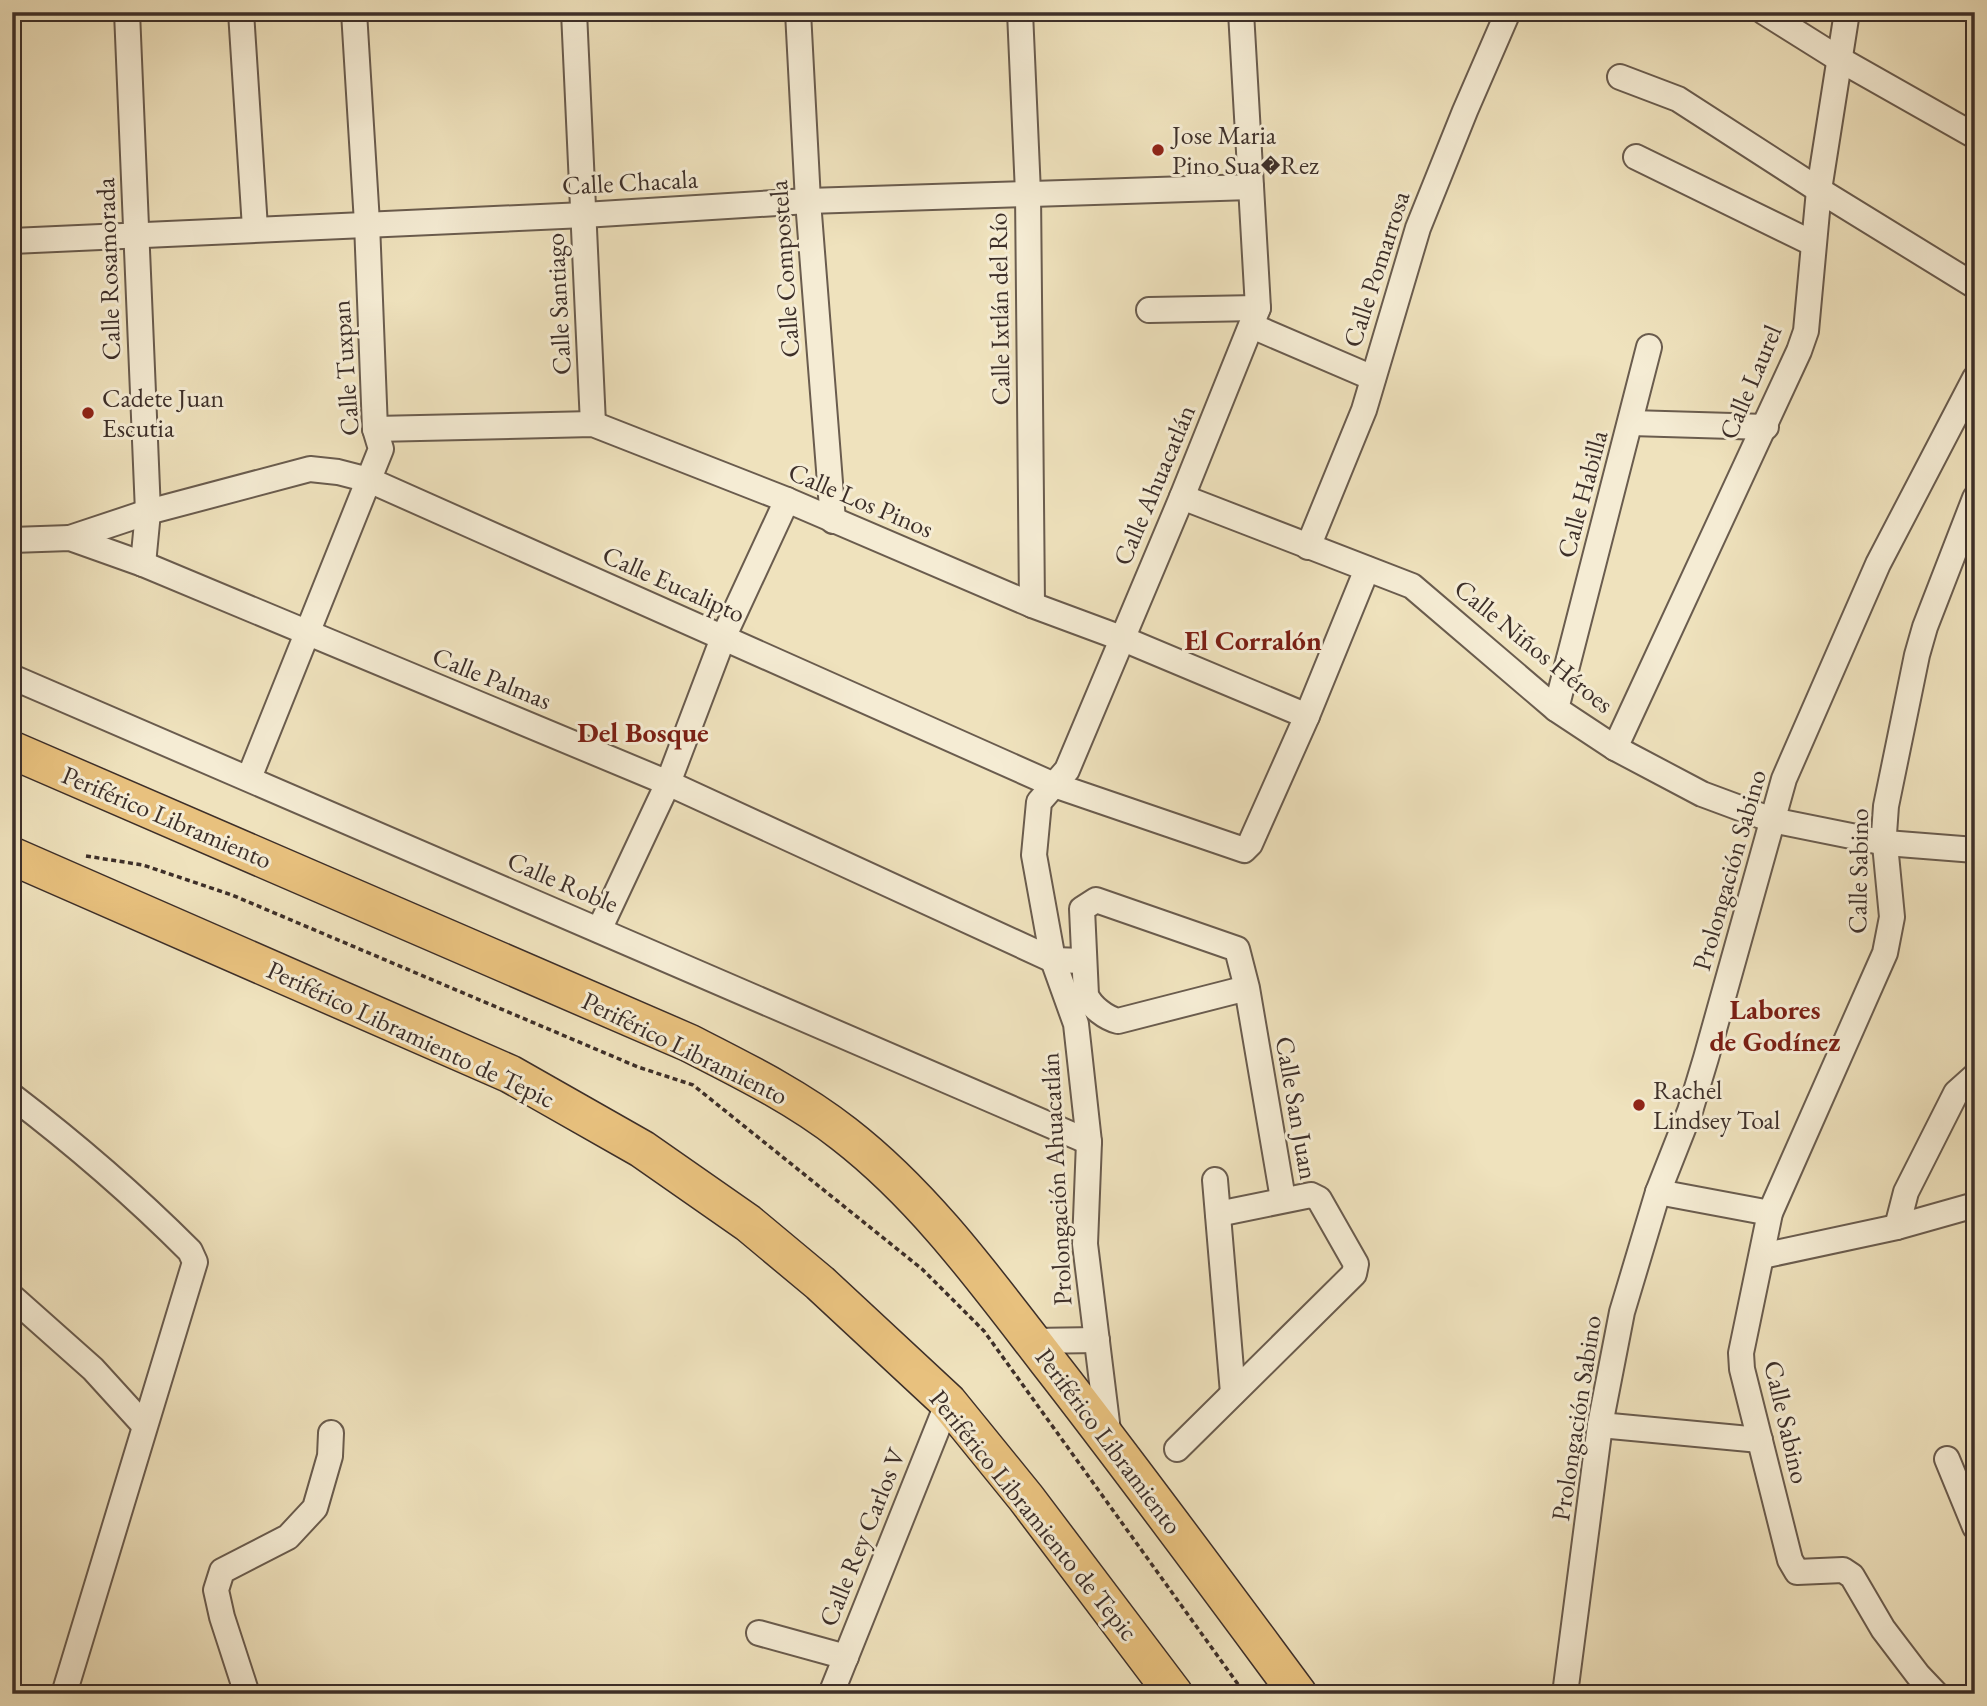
<svg xmlns="http://www.w3.org/2000/svg" width="1987" height="1706" viewBox="0 0 1987 1706" font-family="'EB Garamond',serif">
<style>
.lines{fill:none;stroke-linecap:round;stroke-linejoin:round}
.minor-casing{stroke:#6a5c4e;stroke-width:28}
.highway-casing{stroke:#3d2f29;stroke-width:40}
.path{stroke:#3d2f29;stroke-width:3.5;stroke-dasharray:5 3.5;stroke-linecap:butt}
.minor{stroke:#f5ecd4;stroke-width:24}
.highway{stroke:#e8c17e;stroke-width:37}
.poi-dot{fill:#8f2418;stroke:#f5ecd4;stroke-width:2.5}
.labels{text-anchor:middle;dominant-baseline:central;stroke-width:6;stroke-linejoin:round;paint-order:stroke}
.poi-label{font-size:26px;fill:#3d2f29;stroke:#f5ecd4;text-anchor:start}
.street-label{font-size:26px;fill:#3d2f29;stroke:#f5ecd4}
.neighbourhood-label{font-size:28px;font-weight:bold;fill:#7a1f14;stroke:#f5ecd4}
</style>
<rect width="100%" height="100%" fill="#efe2bd"/>
<filter id="stains"><feTurbulence type="fractalNoise" baseFrequency=".00286" numOctaves="4"/><feColorMatrix values="0 0 0 0 .2 0 0 0 0 .09 0 0 0 0 .02 0 0 0 .5 -.17"/></filter>
<radialGradient id="worn" r=".72"><stop offset=".6" stop-color="#630" stop-opacity="0"/><stop offset="1" stop-color="#630" stop-opacity=".3"/></radialGradient>
<g class="lines">
<!-- minor casing -->
<g class="minor-casing">
<g id="minor">
<path d="M 127,12 L 148,512 L 143,564"/>
<path d="M 241,12 L 255,228"/>
<path d="M 574,12 L 593,424"/>
<path d="M 798,12 L 808,201 L 833,521"/>
<path d="M 1020,12 L 1028,193 L 1032,605"/>
<path d="M 1764,12 L 1839,59 L 1975,136"/>
<path d="M 1620,77 L 1678,99 L 1819,190 L 1975,286"/>
<path d="M 1636,157 L 1812,243"/>
<path d="M 12,241 L 584,215 L 808,201 L 1251,187"/>
<path d="M 1149,310 L 1258,308"/>
<path d="M 1252,326 L 1373,378"/>
<path d="M 1631,423 L 1766,427"/>
<path d="M 375,429 L 593,424 L 787,500 L 1032,605 L 1121,638 L 1307,716"/>
<path d="M 1182,497 L 1412,586 L 1556,709 L 1615,748 L 1702,794 L 1772,820 L 1886,843 L 1975,850"/>
<path d="M 70,538 L 148,512 L 310,469 L 338,472 L 369,480 L 1054,785 L 1244,850 L 1250,844 L 1307,716 L 1367,569"/>
<path d="M 12,540 L 70,538 L 143,564 L 668,783 L 1053,960 L 1084,961"/>
<path d="M 1308,547 L 1364,410 L 1418,228 L 1465,111 L 1508,12"/>
<path d="M 12,677 L 1089,1142"/>
<path d="M 1556,709 L 1649,347"/>
<path d="M 1615,748 L 1799,351 L 1806,331 L 1819,190 L 1847,12"/>
<path d="M 249,778 L 381,449 L 375,429 L 367,223 L 354,12"/>
<path d="M 599,930 L 668,783 L 723,638 L 787,500"/>
<path d="M 1247,988 L 1118,1021 C 1106,1018 1091,1007 1086,995 L 1082,909 L 1096,900 L 1237,949 L 1247,988 L 1283,1199"/>
<path d="M 12,1096 C 75,1144 134,1195 190,1251 L 195,1262 L 64,1694"/>
<path d="M 1215,1180 L 1233,1393"/>
<path d="M 1658,1192 L 1770,1213"/>
<path d="M 1897,1227 L 1906,1192 L 1956,1093 L 1975,1076"/>
<path d="M 1762,1256 L 1897,1227 L 1975,1205"/>
<path d="M 12,1297 L 93,1369 L 144,1425"/>
<path d="M 1032,1341 L 1097,1340"/>
<path d="M 1600,1425 L 1760,1440"/>
<path d="M 1109,1439 L 1085,1244 L 1089,1142 L 1076,1024 L 1053,960 L 1034,855 L 1039,802 L 1067,770 L 1182,497 L 1258,308 L 1241,12"/>
<path d="M 1177,1449 L 1354,1274 L 1356,1264 L 1319,1199 L 1311,1195 L 1218,1214"/>
<path d="M 1947,1459 L 1975,1527"/>
<path d="M 759,1633 L 846,1657"/>
<path d="M 247,1694 L 222,1617 L 216,1590 L 222,1571 L 288,1537 L 315,1508 L 330,1456 L 331,1433"/>
<path d="M 831,1694 L 948,1402"/>
<path d="M 1565,1694 L 1600,1425 L 1622,1312 L 1658,1192 L 1690,1111 L 1706,1058 L 1784,779 L 1878,564 L 1975,378"/>
<path d="M 1936,1694 L 1918,1675 L 1883,1629 L 1852,1576 L 1843,1570 L 1797,1572 L 1790,1560 L 1742,1369 L 1741,1353 L 1770,1213 L 1885,953 L 1892,917 L 1884,834 L 1886,806 L 1917,655 L 1925,627 L 1975,498"/>
</g>
</g>
<!-- highway casing -->
<g class="highway-casing">
<g id="highway">
<path d="M 12,750 L 689,1043 C 742,1070 797,1097 844,1134 C 924,1196 985,1280 1046,1359 C 1132,1469 1215,1582 1298,1694"/>
<path d="M 12,856 L 510,1074 L 642,1149 L 748,1223 L 820,1283 L 948,1402 L 1026,1498 L 1174,1694"/>
</g>
</g>
<!-- path -->
<path class="path" d="M 86,856 L 143,865 L 232,895 L 638,1067 L 693,1085 L 922,1269 L 984,1331 L 1245,1694"/>
<!-- minor -->
<use href="#minor" class="minor"/>
<!-- highway -->
<use href="#highway" class="highway"/>
</g>
<!-- markers -->
<g class="poi-dot">
<circle cx="1158" cy="150" r="7"/>
<circle cx="88" cy="413" r="7"/>
<circle cx="1639" cy="1105" r="7"/>
</g>
<g class="labels">
<!-- poi labels -->
<g class="poi-label">
<text x="1172" y="135">Jose Maria<tspan x="1172" dy="30">Pino Sua�Rez</tspan></text>
<text x="102" y="398">Cadete Juan<tspan x="102" dy="30">Escutia</tspan></text>
<text x="1653" y="1090">Rachel<tspan x="1653" dy="30">Lindsey Toal</tspan></text>
</g>
<!-- street labels -->
<g class="street-label">
<text transform="translate(630 182) rotate(-3)">Calle Chacala</text>
<text transform="translate(108 269) rotate(-92)">Calle Rosamorada</text>
<text transform="translate(784 269) rotate(-94)">Calle Compostela</text>
<text transform="translate(1376 269) rotate(-72)">Calle Pomarrosa</text>
<text transform="translate(558 304) rotate(-93)">Calle Santiago</text>
<text transform="translate(999 309) rotate(-91)">Calle Ixtlán del Río</text>
<text transform="translate(345 368) rotate(-94)">Calle Tuxpan</text>
<text transform="translate(1750 382) rotate(-67)">Calle Laurel</text>
<text transform="translate(1154 485) rotate(-67)">Calle Ahuacatlán</text>
<text transform="translate(1582 494) rotate(-75)">Calle Habilla</text>
<text transform="translate(861 500) rotate(23)">Calle Los Pinos</text>
<text transform="translate(674 584) rotate(24)">Calle Eucalipto</text>
<text transform="translate(1534 646) rotate(39)">Calle Niños Héroes</text>
<text transform="translate(492 678) rotate(22)">Calle Palmas</text>
<text transform="translate(167 817) rotate(23)">Periférico Libramiento</text>
<text transform="translate(1729 870) rotate(-74)">Prolongación Sabino</text>
<text transform="translate(1858 871) rotate(-89)">Calle Sabino</text>
<text transform="translate(563 882) rotate(23)">Calle Roble</text>
<text transform="translate(411 1034) rotate(25)">Periférico Libramiento de Tepic</text>
<text transform="translate(685 1048) rotate(26)">Periférico Libramiento</text>
<text transform="translate(1297 1108) rotate(80)">Calle San Juan</text>
<text transform="translate(1056 1179) rotate(-93)">Prolongación Ahuacatlán</text>
<text transform="translate(1576 1418) rotate(-81)">Prolongación Sabino</text>
<text transform="translate(1787 1422) rotate(77)">Calle Sabino</text>
<text transform="translate(1109 1441) rotate(53)">Periférico Libramiento</text>
<text transform="translate(1034 1515) rotate(51)">Periférico Libramiento de Tepic</text>
<text transform="translate(862 1537) rotate(-68)">Calle Rey Carlos V</text>
</g>
<!-- neighbourhood labels -->
<g class="neighbourhood-label">
<text x="1253" y="640">El Corralón</text>
<text x="643" y="732">Del Bosque</text>
<text x="1775" y="1009">Labores<tspan x="1775" dy="32">de Godínez</tspan></text>
</g>
</g>
<!-- margin -->
<rect width="1987" height="1706" fill="none" stroke="#efe2bd" stroke-width="42"/>
<rect x="14" y="14" width="1959" height="1678" fill="none" stroke="#3d2f29" stroke-width="3.5"/>
<rect x="21" y="21" width="1945" height="1664" fill="none" stroke="#3d2f29" stroke-width="2"/>
<rect width="100%" height="100%" filter="url(#stains)"/>
<rect width="100%" height="100%" fill="url(#worn)"/>
</svg>
